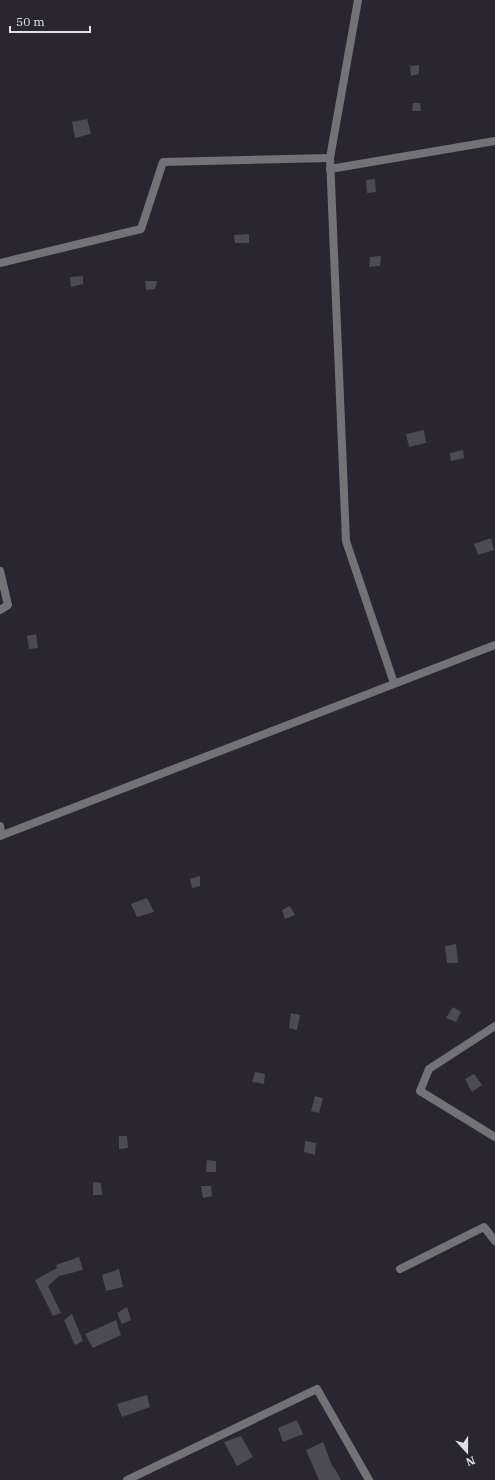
<svg xmlns="http://www.w3.org/2000/svg" width="495" height="1480" viewBox="0 0 495 1480" font-family="'IBM Plex Serif',serif">
<style>
.building{fill:#4c4a56}
.lines{fill:none;stroke-linecap:round;stroke-linejoin:round}
.minor{stroke:#737277;stroke-width:8}
</style>
<rect width="100%" height="100%" fill="#292631"/>
<!-- building -->
<g class="building">
<path d="M 419,65 L 419,74 L 411,76 L 410,66 Z"/>
<path d="M 413,103 L 420,103 L 421,111 L 412,111 Z"/>
<path d="M 87,119 L 91,134 L 75,138 L 72,122 Z"/>
<path d="M 375,179 L 376,192 L 367,193 L 366,180 Z"/>
<path d="M 249,234 L 249,243 L 235,243 L 234,235 Z"/>
<path d="M 381,256 L 380,266 L 369,267 L 370,257 Z"/>
<path d="M 83,276 L 83,284 L 71,287 L 70,277 Z"/>
<path d="M 145,281 L 157,281 L 155,289 L 146,290 Z"/>
<path d="M 424,430 L 426,443 L 409,447 L 406,434 Z"/>
<path d="M 463,450 L 464,458 L 451,461 L 450,453 Z"/>
<path d="M 491,538 L 494,550 L 478,555 L 474,544 Z"/>
<path d="M 36,634 L 38,648 L 29,649 L 27,636 Z"/>
<path d="M 200,876 L 200,886 L 192,888 L 190,879 Z"/>
<path d="M 147,898 L 154,912 L 137,917 L 131,904 Z"/>
<path d="M 290,906 L 295,915 L 285,919 L 282,910 Z"/>
<path d="M 456,944 L 458,963 L 447,963 L 445,946 Z"/>
<path d="M 453,1007 L 461,1012 L 456,1022 L 446,1018 Z"/>
<path d="M 291,1013 L 300,1015 L 297,1030 L 289,1028 Z"/>
<path d="M 255,1072 L 265,1074 L 264,1084 L 252,1082 Z"/>
<path d="M 474,1074 L 482,1085 L 472,1092 L 465,1079 Z"/>
<path d="M 315,1096 L 323,1098 L 319,1113 L 311,1111 Z"/>
<path d="M 119,1136 L 127,1136 L 128,1148 L 119,1149 Z"/>
<path d="M 305,1141 L 316,1143 L 315,1155 L 304,1152 Z"/>
<path d="M 207,1160 L 216,1161 L 216,1172 L 206,1172 Z"/>
<path d="M 93,1182 L 101,1183 L 102,1195 L 93,1195 Z"/>
<path d="M 201,1186 L 211,1186 L 212,1196 L 203,1198 Z"/>
<path d="M 79,1257 L 83,1270 L 59,1276 L 48,1286 L 61,1313 L 53,1316 L 35,1280 L 57,1268 L 56,1265 Z"/>
<path d="M 119,1269 L 123,1287 L 106,1291 L 102,1275 Z"/>
<path d="M 127,1307 L 131,1320 L 122,1324 L 117,1313 Z"/>
<path d="M 72,1314 L 83,1341 L 75,1345 L 64,1320 Z"/>
<path d="M 116,1320 L 121,1335 L 93,1348 L 85,1334 Z"/>
<path d="M 147,1395 L 150,1407 L 122,1417 L 117,1404 Z"/>
<path d="M 297,1420 L 303,1434 L 283,1442 L 278,1428 Z"/>
<path d="M 241,1436 L 253,1457 L 237,1466 L 224,1442 Z"/>
<path d="M 323,1442 L 333,1468 L 334,1467 L 341,1480 L 319,1480 L 306,1450 Z"/>
</g>
<g class="lines">
<!-- minor -->
<g class="minor">
<path d="M 358,0 L 330,158 L 346,541 L 394,683"/>
<path d="M 330,169 L 495,141"/>
<path d="M 0,263 L 141,229 L 163,162 L 330,158"/>
<path d="M 0,571 L 8,605 L 0,610"/>
<path d="M 0,826 L 2,835"/>
<path d="M 0,836 L 495,645"/>
<path d="M 495,1026 L 429,1069 L 420,1091 L 495,1137"/>
<path d="M 400,1269 L 484,1227 L 495,1241"/>
<path d="M 127,1480 L 317,1389 L 369,1480"/>
</g>
</g>
<!-- north arrow -->
<g transform="translate(467 1452) rotate(159)" stroke="#292631" stroke-width="3" paint-order="stroke">
<path d="M0-3L7 15L0 10L-7 15Z" fill="#e1e0e7"/>
<text y="-6" font-size="11" font-weight="bold" text-anchor="middle" fill="#e1e0e7">N</text>
</g>
<!-- scale -->
<path d="M10 26v6h80v-6" fill="none" stroke="#e1e0e7" stroke-width="2"/>
<text x="16" y="26" font-size="12" fill="#e1e0e7" stroke="#292631" stroke-width="3" paint-order="stroke">50 m</text>
</svg>
